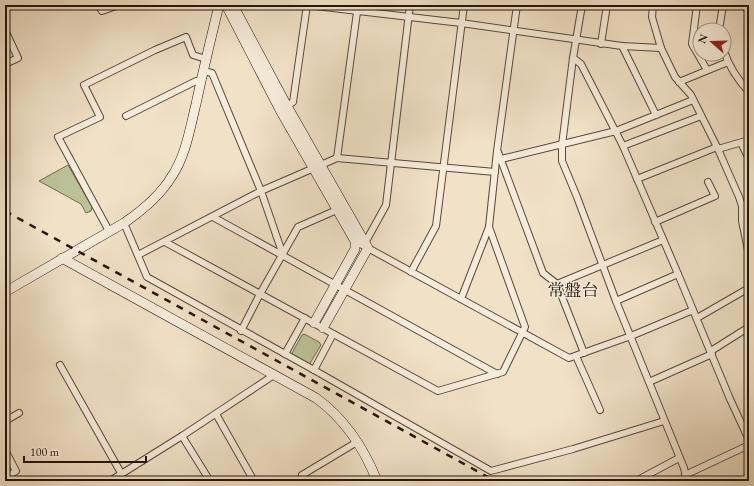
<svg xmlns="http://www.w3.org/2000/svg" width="754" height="486" viewBox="0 0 754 486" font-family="'EB Garamond','Noto Serif JP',serif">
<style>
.green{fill:#bbc295;stroke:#706b50}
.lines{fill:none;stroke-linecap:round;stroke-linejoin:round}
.street-casing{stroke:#58473a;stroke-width:8}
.secondary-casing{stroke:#25140b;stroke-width:10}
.street{stroke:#f6ecdb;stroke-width:6}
.secondary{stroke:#f6ecdb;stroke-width:9}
.rail{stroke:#25140b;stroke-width:2.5;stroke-dasharray:7 7;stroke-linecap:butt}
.labels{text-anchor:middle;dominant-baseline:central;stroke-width:3;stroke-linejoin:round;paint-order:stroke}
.neighbourhood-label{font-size:17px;fill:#25140b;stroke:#f6ecdb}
</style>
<rect width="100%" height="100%" fill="#f1e1c7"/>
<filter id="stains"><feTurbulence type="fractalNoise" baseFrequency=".005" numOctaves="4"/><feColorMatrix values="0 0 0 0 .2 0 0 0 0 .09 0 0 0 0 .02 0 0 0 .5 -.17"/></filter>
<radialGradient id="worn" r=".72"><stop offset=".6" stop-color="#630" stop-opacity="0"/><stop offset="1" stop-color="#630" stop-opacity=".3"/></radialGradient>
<!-- green -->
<g class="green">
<path d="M 68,165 L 92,207 L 91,211 L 86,213 L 81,204 L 39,181 Z"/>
<path d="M 304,334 L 319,342 L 321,345 L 309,365 L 291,355 L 302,335 Z"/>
</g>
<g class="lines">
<!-- street casing -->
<g class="street-casing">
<g id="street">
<path d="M 98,5 L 102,11 L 119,5"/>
<path d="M 307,5 L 461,23 L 622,46 L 661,48"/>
<path d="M 582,5 L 573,58 L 562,145 L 562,161 L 577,197 L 616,301 L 684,468 L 687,481"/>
<path d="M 653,5 L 652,17 L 661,48 L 675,77 L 691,95 L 718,149 L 739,197 L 742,206 L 742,221 L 749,255"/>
<path d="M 697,5 L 692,44 L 707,70"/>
<path d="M 745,5 L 749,13"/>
<path d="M 5,30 L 18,58 L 5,64"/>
<path d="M 719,30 L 723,5"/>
<path d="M 601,44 L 607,5"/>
<path d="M 622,46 L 656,115"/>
<path d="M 724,51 C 729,67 738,80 749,92"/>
<path d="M 573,58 L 581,64 L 623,146 L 678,274 L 730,399 L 749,440"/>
<path d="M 203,71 L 212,73 L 261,191 L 283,255"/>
<path d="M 679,82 L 728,62"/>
<path d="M 284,108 L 293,102 L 307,5"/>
<path d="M 126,116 L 196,81 L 201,82"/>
<path d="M 741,143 L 749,159"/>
<path d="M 623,146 L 701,116"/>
<path d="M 718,149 L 749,140"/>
<path d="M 498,152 L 543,273 L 557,284 L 584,353"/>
<path d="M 337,158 L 358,5"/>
<path d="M 501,159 L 616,131 L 693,100"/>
<path d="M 637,179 L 717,147"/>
<path d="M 213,217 L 497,374"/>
<path d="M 655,222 L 715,196 L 708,182"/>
<path d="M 124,223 L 147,277 L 314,370 L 491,471 L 573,449 L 664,421"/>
<path d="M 109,231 L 58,137 L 100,117 L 84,85 L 155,50 L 186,37 L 193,55 L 206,59"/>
<path d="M 355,241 L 569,358 L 631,336 L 693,310"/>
<path d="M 165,242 L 438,391 L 503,372 L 525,327 L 489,227"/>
<path d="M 365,243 L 386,205 L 410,5"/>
<path d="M 138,255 L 261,191 L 337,158 L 495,172"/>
<path d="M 411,272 L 436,226 L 464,5"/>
<path d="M 557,284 L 663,240"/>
<path d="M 461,299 L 489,227 L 497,151 L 517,5"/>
<path d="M 616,301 L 678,274"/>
<path d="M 697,318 L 749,288"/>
<path d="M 241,331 L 260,294 L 298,227 L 339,209"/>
<path d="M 711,351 L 749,327"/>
<path d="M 285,354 L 305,318"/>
<path d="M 576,356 L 600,410"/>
<path d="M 60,365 L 121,473"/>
<path d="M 314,370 L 333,334"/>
<path d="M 649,382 L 712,354"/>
<path d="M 216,414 L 254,481"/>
<path d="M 5,421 L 19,413"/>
<path d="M 182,436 L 210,481"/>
<path d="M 5,450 L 16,471 L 5,478"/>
<path d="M 302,475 L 357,442"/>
<path d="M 685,475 L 749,445"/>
<path d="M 110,481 L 182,436 L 274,375"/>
<path d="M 636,481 L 679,458"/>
</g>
</g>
<!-- secondary casing -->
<g class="secondary-casing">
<g id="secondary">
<path d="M 226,5 L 280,110 L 355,241 L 355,249 L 314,323"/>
<path d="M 233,5 L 287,106 L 368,248 L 323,328"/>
<path d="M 62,258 L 316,398 C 345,419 364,448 377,481"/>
<path d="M 5,292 L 124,223 C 143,210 160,196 172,176 C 186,155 190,128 196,104 C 203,71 211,38 219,5"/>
</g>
</g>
<!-- street -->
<use href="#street" class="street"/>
<!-- secondary -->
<use href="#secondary" class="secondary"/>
<!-- rail -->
<path class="rail" d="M 5,211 L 495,481"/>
</g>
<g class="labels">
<!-- neighbourhood labels -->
<g class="neighbourhood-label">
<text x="573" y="290">常盤台</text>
</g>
</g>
<!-- margin -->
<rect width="754" height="486" fill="none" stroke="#f1e1c7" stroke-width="20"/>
<rect x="6" y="6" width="742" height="474" fill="none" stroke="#25140b" stroke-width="2"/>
<rect x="10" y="10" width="734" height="466" fill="none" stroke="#25140b"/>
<!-- north arrow -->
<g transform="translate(712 42) rotate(290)"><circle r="19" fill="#f6ecdb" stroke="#a29688"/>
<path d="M0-3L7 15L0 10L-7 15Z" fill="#8f2418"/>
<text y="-6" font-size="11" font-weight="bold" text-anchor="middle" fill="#25140b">N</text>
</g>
<!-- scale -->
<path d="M24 456v6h122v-6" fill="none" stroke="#25140b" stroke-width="2"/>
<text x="30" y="456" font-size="12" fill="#25140b" stroke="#f6ecdb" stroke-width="3" paint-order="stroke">100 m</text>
<rect width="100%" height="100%" filter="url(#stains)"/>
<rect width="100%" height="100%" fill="url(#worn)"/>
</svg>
